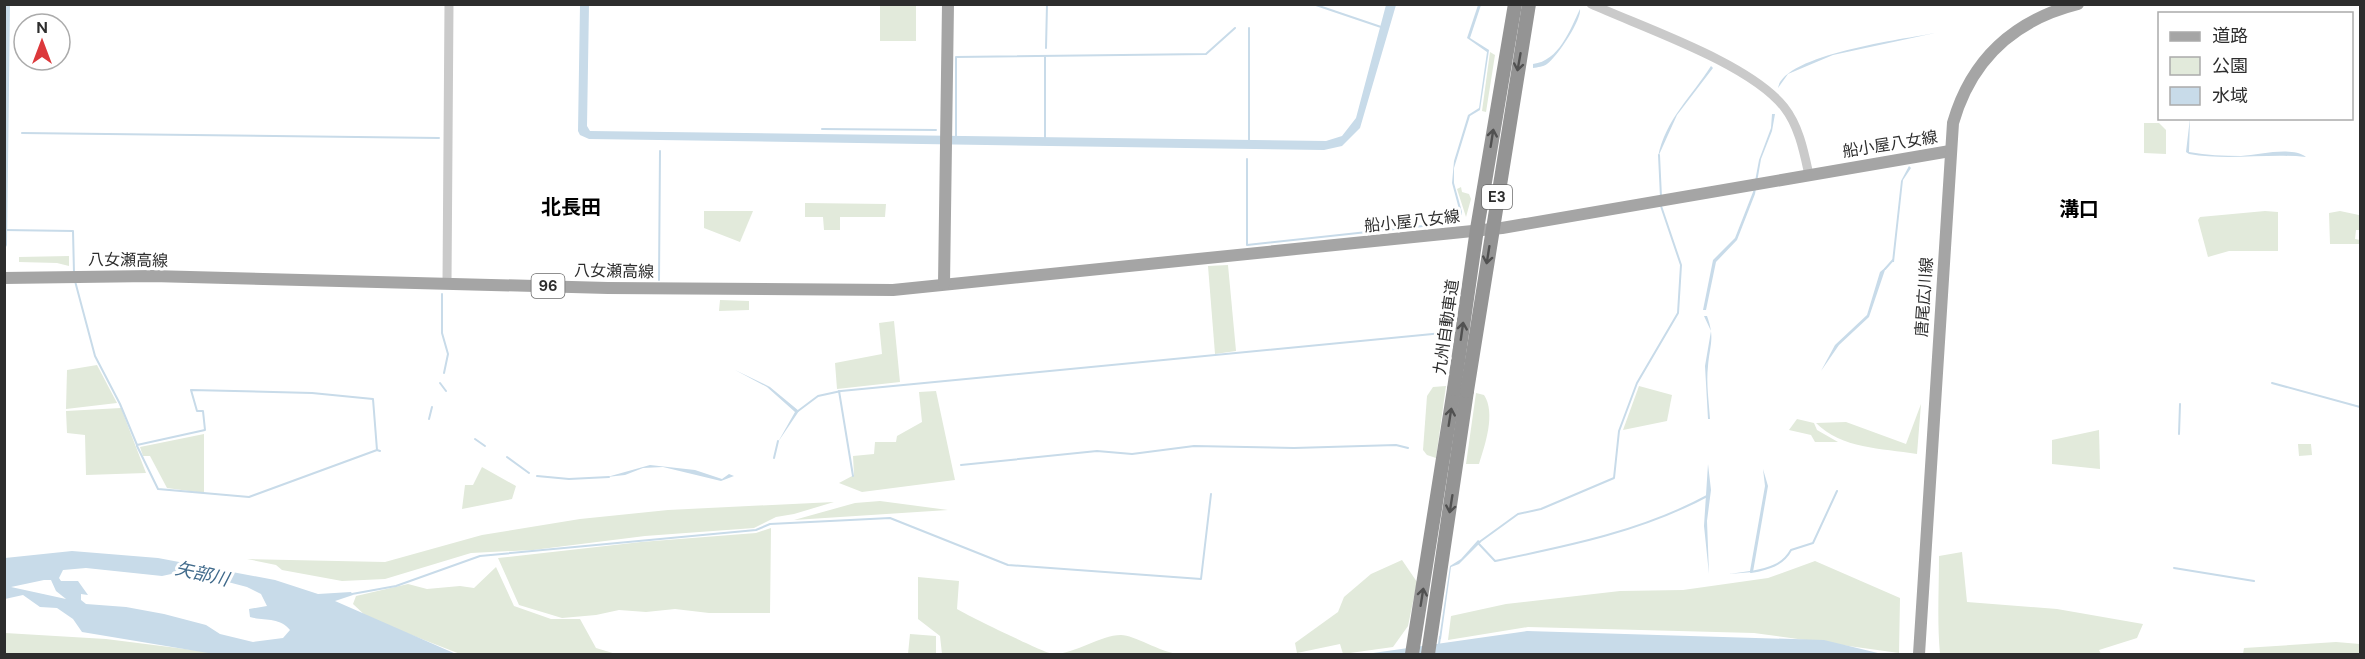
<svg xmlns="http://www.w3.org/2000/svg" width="2365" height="659" viewBox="0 0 2365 659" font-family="'DM Sans','Noto Sans JP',sans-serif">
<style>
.green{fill:#e2eadb}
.water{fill:#c8dbe9;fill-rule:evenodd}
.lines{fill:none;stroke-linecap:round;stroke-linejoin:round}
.stream{stroke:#c8dbe9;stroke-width:2}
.minor{stroke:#cacaca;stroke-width:9}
.major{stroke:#a5a5a5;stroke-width:12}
.highway{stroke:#949494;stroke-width:14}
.highway-bridge{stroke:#949494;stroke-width:14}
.oneway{stroke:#515151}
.labels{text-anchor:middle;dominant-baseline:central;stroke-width:6;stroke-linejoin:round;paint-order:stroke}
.shield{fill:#fff;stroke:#6c6c6c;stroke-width:1.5}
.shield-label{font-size:15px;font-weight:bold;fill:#2d2d2d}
.street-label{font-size:16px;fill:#2d2d2d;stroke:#fff}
.water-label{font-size:18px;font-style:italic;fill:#406a8b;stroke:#fff}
.quarter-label{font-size:20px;font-weight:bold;fill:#000;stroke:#fff}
</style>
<rect width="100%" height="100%" fill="#fff"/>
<!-- green -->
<g class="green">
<rect x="880" y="5" width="36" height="36"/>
<path d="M 1490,52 L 1495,55 L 1486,112 L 1482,111 Z"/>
<path d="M 2144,123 L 2159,123 L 2166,130 L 2166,154 L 2144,153 Z"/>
<path d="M 1461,187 L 1462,192 L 1469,194 L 1471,199 L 1466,217 L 1457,189 Z"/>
<path d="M 805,203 L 886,204 L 885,217 L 840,217 L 840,230 L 824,230 L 823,217 L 805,217 Z"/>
<path d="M 704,211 L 753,211 L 740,242 L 704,228 Z"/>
<path d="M 2265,211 L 2278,212 L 2278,251 L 2229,251 L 2208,257 L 2198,220 L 2200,217 Z"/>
<path d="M 2340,211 L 2359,215 L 2360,230 L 2356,230 L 2355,239 L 2360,240 L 2360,244 L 2330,244 L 2329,213 Z"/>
<path d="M 69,256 L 69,266 L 57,263 L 19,262 L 19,257 Z"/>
<path d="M 1228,265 L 1236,351 L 1215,354 L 1208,266 Z"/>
<path d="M 720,300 L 749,301 L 749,310 L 719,311 Z"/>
<path d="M 894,321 L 900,382 L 837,389 L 835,363 L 882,354 L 879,323 Z"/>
<path d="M 97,365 L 117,403 L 66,409 L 67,370 Z"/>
<path d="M 1446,386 L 1436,458 L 1427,455 L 1423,450 L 1427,396 L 1433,387 Z"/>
<path d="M 1639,386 L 1672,395 L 1667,421 L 1623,430 Z"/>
<path d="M 936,391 L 955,480 L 862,492 L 839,483 L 854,475 L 853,456 L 874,454 L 875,442 L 896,442 L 897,436 L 922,422 L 919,392 Z"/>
<path d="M 1476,393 L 1484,395 C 1496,413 1485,445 1479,464 L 1466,464 Z"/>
<path d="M 1921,404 L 1917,454 C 1881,448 1842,449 1816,423 L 1846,422 L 1906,444 Z"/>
<path d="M 121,408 L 146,473 L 86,475 L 85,435 L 67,433 L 66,411 Z"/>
<path d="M 1797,419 L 1814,423 L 1817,430 L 1838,442 L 1815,442 L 1811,435 L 1789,430 Z"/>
<path d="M 2099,430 L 2100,469 L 2052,464 L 2052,440 Z"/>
<path d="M 204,434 L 204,493 L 167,488 L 150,456 L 143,456 L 140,447 Z"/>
<path d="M 2298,444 L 2311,444 L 2312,455 L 2299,456 Z"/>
<path d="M 482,467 L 516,486 L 512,499 L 462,509 L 465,485 L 473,485 Z"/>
<path d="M 880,501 L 948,510 L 794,520 L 855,503 Z"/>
<path d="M 834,502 L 794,514 L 776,517 L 754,528 L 645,536 L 533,550 L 471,553 L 385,579 L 342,581 L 282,570 L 276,565 L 247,559 L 385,562 L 482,535 L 580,519 L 668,510 Z"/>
<path d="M 771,528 L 770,613 L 709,613 L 675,609 L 646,612 L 619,610 L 596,615 L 562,618 L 519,605 L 498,558 L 641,542 L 756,533 Z"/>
<path d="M 1962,552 L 1967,602 L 2057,609 L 2143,624 L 2137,638 L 2099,650 L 2101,654 L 1940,654 C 1937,621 1939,590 1939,556 Z"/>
<path d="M 1402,560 L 1417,582 L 1408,626 L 1393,647 L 1343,654 L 1340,644 L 1297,653 L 1295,643 L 1338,612 L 1344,597 L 1371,574 Z"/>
<path d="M 1815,561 L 1900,598 L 1899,653 L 1754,633 L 1528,627 L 1448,640 L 1451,616 L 1506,604 L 1620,591 L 1683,590 L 1768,578 Z"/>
<path d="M 496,567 L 514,606 L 551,619 L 580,619 L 596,648 L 616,654 L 460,654 L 368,618 L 353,604 L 356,596 L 408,584 L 427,589 L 460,586 L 474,588 Z"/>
<path d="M 918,577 L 959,581 L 957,609 C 966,615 1047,654 1053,654 C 1076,654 1100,635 1121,635 C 1134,635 1160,652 1178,654 L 942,654 L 940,636 L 918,619 Z"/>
<path d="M 5,633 L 106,639 L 225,654 L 5,654 Z"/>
<path d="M 910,634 L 936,636 L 936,654 L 908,654 Z"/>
<path d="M 2336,642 L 2360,644 L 2360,654 L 2243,654 L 2244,648 Z"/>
</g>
<!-- water -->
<g class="water">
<path d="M 10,4 L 7,245 L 5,249 L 4,5 Z"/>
<path d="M 580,5 L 589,5 L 587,126 L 590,131 L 1326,141 L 1342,136 L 1356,118 L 1386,5 L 1396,5 L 1360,128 L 1342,146 L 1324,150 L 589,139 L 580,135 L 578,131 Z"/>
<path d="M 1478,5 L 1481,5 L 1470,38 L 1489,50 L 1480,110 L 1470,116 L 1454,168 L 1454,183 L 1462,212 L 1460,224 L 1460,213 L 1452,183 L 1454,161 L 1468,115 L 1479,108 L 1487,52 L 1467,38 Z"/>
<path d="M 1580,9 C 1582,19 1558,56 1547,64 C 1543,67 1538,67 1533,68 L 1533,64 C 1559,61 1570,30 1580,9 Z"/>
<path d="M 1935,33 L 1833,55 L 1788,74 L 1778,88 C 1784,54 1905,39 1935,33 Z"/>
<path d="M 1711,66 L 1713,68 L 1677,115 L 1658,157 C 1665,120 1692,96 1711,66 Z"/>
<path d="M 1772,114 L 1775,114 L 1772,131 L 1761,159 L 1755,194 L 1737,240 L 1716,262 L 1706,310 L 1703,310 L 1713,260 L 1735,238 L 1753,192 L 1759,160 L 1771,128 Z"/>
<path d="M 2190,118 L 2189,152 C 2207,155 2223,156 2241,156 C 2260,155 2291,146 2306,157 C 2267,153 2228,161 2189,154 L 2186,152 Z"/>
<path d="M 1909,166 L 1911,168 L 1903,180 L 1894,262 L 1892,262 L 1901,181 Z"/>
<path d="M 1886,267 L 1869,317 L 1839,345 L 1821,371 L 1835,345 L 1867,315 L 1880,272 Z"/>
<path d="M 1704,316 L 1707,316 C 1715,338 1710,344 1708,366 C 1706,383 1709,402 1710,419 L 1708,419 L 1705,366 L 1711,331 Z"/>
<path d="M 735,370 L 770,387 L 799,411 L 778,442 L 795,412 L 767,387 Z"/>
<path d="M 1708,464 L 1711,490 L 1707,521 L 1709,574 L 1704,526 Z"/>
<path d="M 650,465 L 695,470 L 722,479 L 729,474 L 734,476 L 721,481 L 663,467 L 643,468 L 625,475 L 607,477 Z"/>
<path d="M 1763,469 L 1768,486 L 1753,572 L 1729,574 L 1750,571 L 1765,486 Z"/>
<path d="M 1478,540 L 1481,542 L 1459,564 L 1451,567 L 1441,639 L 1439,639 L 1450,566 L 1461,559 Z"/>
<path d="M 72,551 L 158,558 L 275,580 L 318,594 L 351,592 L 353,595 L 335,601 L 456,654 L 214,654 L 82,632 L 73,619 L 57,608 L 40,607 L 23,595 L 5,599 L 5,558 ZM 86,568 L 162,576 L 176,573 L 205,576 L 247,587 L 261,594 L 267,606 L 249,609 L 250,617 C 264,621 280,617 290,630 L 283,638 L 253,642 L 220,634 L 206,625 L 164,614 L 126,607 L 86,604 L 81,600 L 81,594 L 88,595 L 78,581 L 61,581 L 59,578 L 63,570 ZM 44,580 L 51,580 L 56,591 L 66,599 L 11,587 Z"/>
<path d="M 1527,631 L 1824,640 L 1882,654 L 1366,654 Z"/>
</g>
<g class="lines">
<!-- stream -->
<g class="stream">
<path d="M 1313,4 L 1381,27"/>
<path d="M 1249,28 L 1249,142"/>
<path d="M 1046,48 L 1047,4"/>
<path d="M 822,129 L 936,130"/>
<path d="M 22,133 L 439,138"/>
<path d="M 956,137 L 956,57 L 1206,54 L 1235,28"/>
<path d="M 1045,138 L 1045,57"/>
<path d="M 1659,155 L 1661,197"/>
<path d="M 1247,159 L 1247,245 L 1460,222"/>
<path d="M 4,230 L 73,231 L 74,273"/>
<path d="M 1885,269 L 1893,260"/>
<path d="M 659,280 L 660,151"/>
<path d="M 75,281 L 95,356 L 120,404 L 137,445 L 205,430 L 203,411 L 197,411 L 191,390 L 312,393 L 373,399 L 377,450 L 380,451"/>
<path d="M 442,294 L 442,333 L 448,354 L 444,373"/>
<path d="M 440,383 L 446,391"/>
<path d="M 2272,383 L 2360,407"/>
<path d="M 839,391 L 853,476"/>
<path d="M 798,411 L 818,396 L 841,391 L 1443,333"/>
<path d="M 429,419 L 432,407"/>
<path d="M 2179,434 L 2180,404"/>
<path d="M 475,439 L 485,446"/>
<path d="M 137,446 L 158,489 L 249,497 L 377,450"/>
<path d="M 507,457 L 529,473"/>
<path d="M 774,458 L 778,441"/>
<path d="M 961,465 L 1097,451 L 1132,454 L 1194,446 L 1294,448 L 1396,445 L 1408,448"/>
<path d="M 537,476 L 569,479 L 609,477"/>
<path d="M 1478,543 L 1518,514 L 1541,509 L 1614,478 L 1619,431 L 1637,383 L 1678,313 L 1681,265 L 1661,206"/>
<path d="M 1479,544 L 1495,561 C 1568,546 1643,531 1709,495"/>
<path d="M 2174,568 L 2254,581"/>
<path d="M 1751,572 C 1768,569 1783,565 1791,550 L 1813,543 L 1837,491"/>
<path d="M 352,594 L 396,586 L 480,556 L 756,530 L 770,524 L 890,518 L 1008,565 L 1201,579 L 1211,494"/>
<path d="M 1439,644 L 1440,637"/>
</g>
<!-- minor -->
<g class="minor">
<path d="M 1591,4 C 1644,28 1749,63 1784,107 C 1799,126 1804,152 1809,175"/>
<path d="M 447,282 L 449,4"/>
</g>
<!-- major -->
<g class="major">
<path d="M 4,278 L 152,276 L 608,288 L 893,290 L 1502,228 L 1950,151"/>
<path d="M 944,284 L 948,4"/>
<path d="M 1919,654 L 1953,123 C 1971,60 2014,20 2078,4"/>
</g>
<!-- highway -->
<g class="highway">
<path d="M 1412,654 L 1454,389"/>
<path d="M 1428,654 L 1467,391"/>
</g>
<!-- highway-bridge -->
<g class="highway-bridge">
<path d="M 1454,389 L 1477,229 L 1515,4"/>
<path d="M 1467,391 L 1529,4"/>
</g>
</g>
<!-- one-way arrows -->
<defs><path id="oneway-shaft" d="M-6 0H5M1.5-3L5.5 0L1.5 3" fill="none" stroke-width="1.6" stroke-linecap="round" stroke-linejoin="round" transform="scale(1.5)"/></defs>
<g class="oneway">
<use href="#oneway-shaft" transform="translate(1519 62) rotate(100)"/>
<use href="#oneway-shaft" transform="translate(1492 138) rotate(-81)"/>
<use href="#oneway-shaft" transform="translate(1488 255) rotate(99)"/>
<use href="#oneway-shaft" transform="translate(1462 331) rotate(-82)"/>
<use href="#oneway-shaft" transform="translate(1450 417) rotate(-81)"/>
<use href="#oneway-shaft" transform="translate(1451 504) rotate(99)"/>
<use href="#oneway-shaft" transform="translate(1422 597) rotate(-81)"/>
</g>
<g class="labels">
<!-- shield labels -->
<g class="shield">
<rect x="1482" y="185" width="30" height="24" rx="4.5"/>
<rect x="531.5" y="274" width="33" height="24" rx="4.5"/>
</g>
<g class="shield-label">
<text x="1497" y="197">E3</text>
<text x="548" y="286">96</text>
</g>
<!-- street labels -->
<g class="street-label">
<text transform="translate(1890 144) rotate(-9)">船小屋八女線</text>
<text transform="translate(1412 221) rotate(-6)">船小屋八女線</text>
<text transform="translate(128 260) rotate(1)">八女瀬高線</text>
<text transform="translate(614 271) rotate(1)">八女瀬高線</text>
<text transform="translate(1924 297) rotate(-86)">唐尾広川線</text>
<text transform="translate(1446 327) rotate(-82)">九州自動車道</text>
</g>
<!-- water labels -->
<g class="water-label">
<text transform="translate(202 574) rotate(13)">矢部川</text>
</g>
<!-- quarter labels -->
<g class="quarter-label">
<text x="571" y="207">北長田</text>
<text x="2079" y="209">溝口</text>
</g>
</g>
<!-- border -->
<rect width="2365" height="659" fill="none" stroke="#2d2d2d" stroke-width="12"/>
<!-- legend -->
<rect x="2158" y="12" width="195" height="108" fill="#ffffff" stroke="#ababab" stroke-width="1.5"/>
<rect x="2170" y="32" width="30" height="9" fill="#a5a5a5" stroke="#ababab" stroke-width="1.5"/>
<text x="2212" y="42" font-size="18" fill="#2d2d2d">道路</text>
<rect x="2170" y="57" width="30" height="18" fill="#e2eadb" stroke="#ababab" stroke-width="1.5"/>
<text x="2212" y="72" font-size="18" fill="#2d2d2d">公園</text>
<rect x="2170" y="87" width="30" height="18" fill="#c8dbe9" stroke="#ababab" stroke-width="1.5"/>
<text x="2212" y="102" font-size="18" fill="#2d2d2d">水域</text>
<!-- north arrow -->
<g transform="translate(42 42)"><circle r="28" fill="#ffffff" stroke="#ababab" stroke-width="1.5"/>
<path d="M0-4.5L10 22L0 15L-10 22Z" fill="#dc383b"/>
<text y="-9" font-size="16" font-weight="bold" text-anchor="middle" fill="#2d2d2d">N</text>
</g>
</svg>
